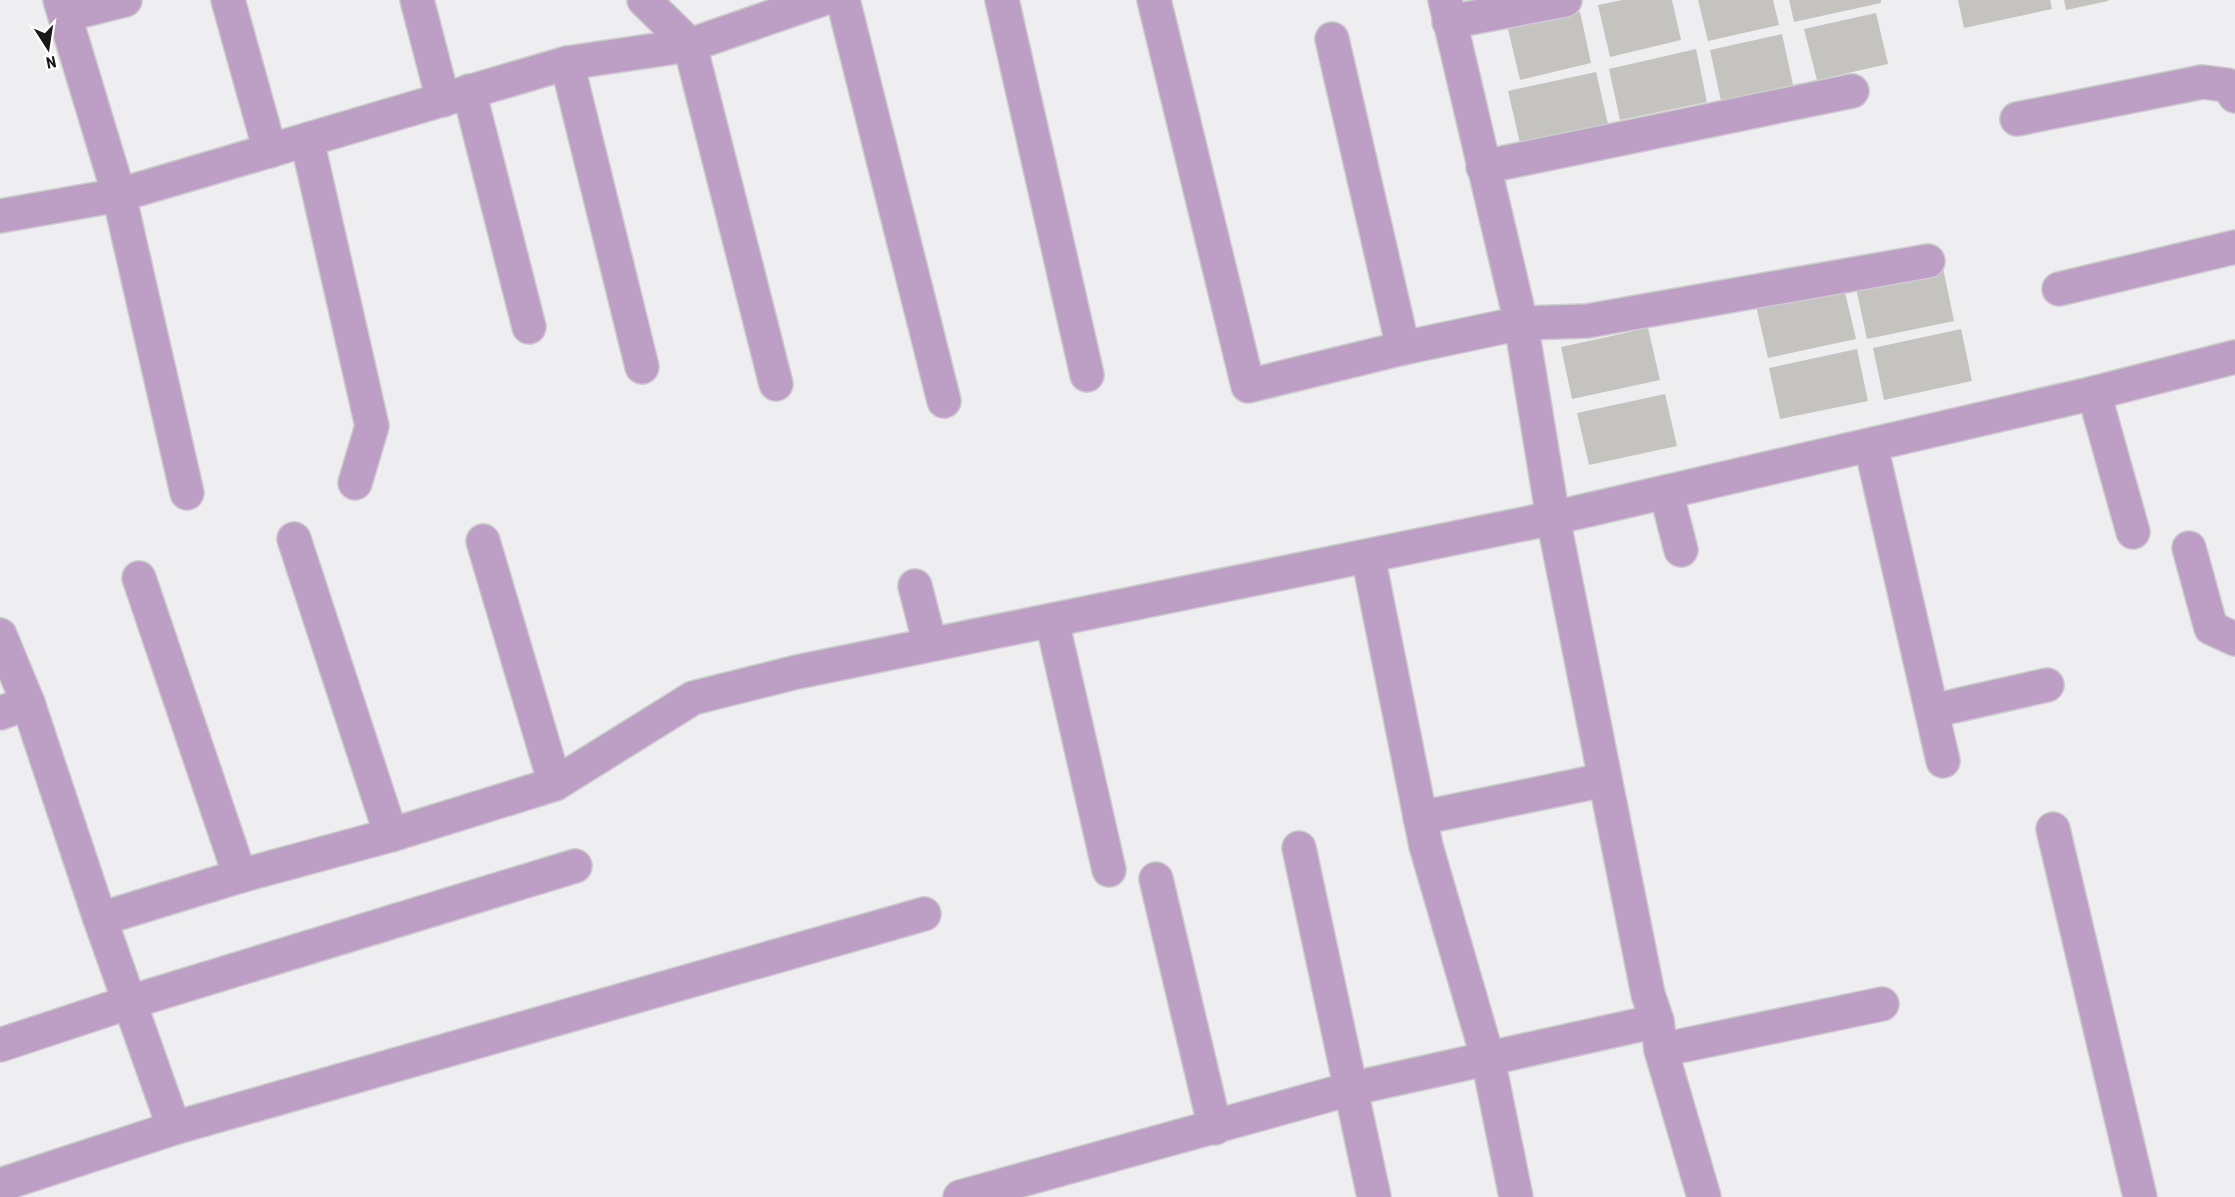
<svg xmlns="http://www.w3.org/2000/svg" width="2235" height="1197" viewBox="0 0 2235 1197" font-family="'Roboto Condensed',sans-serif">
<style>
.building{fill:#c5c3c0}
.lines{fill:none;stroke-linecap:round;stroke-linejoin:round}
.minor-casing{stroke:#ccccce;stroke-width:36}
.minor{stroke:#bd9fc5;stroke-width:33}
</style>
<rect width="100%" height="100%" fill="#eeeef1"/>
<!-- building -->
<g class="building">
<path d="M 1622,0 L 1672,0 L 1681,40 L 1610,57 L 1598,5 Z"/>
<path d="M 1698,0 L 1773,0 L 1779,25 L 1708,41 Z"/>
<path d="M 1789,0 L 1881,0 L 1881,3 L 1794,22 Z"/>
<path d="M 1958,0 L 2050,0 L 2052,9 L 1964,28 Z"/>
<path d="M 2064,0 L 2108,0 L 2108,1 L 2066,10 Z"/>
<path d="M 1580,12 L 1591,63 L 1520,80 L 1508,29 Z"/>
<path d="M 1876,13 L 1888,64 L 1817,80 L 1804,29 Z"/>
<path d="M 1782,34 L 1793,85 L 1721,101 L 1710,50 Z"/>
<path d="M 1696,49 L 1707,102 L 1620,120 L 1609,69 Z"/>
<path d="M 1596,72 L 1608,124 L 1520,143 L 1508,91 Z"/>
<path d="M 1943,268 L 1954,321 L 1867,339 L 1856,288 Z"/>
<path d="M 1844,288 L 1856,339 L 1768,358 L 1756,306 Z"/>
<path d="M 1648,328 L 1660,380 L 1572,399 L 1561,347 Z"/>
<path d="M 1961,329 L 1972,381 L 1884,400 L 1873,348 Z"/>
<path d="M 1857,349 L 1868,401 L 1780,419 L 1769,368 Z"/>
<path d="M 1665,394 L 1677,446 L 1589,465 L 1577,413 Z"/>
</g>
<g class="lines">
<!-- minor casing -->
<g class="minor-casing">
<g id="minor">
<path d="M 60,0 L 119,195 L 187,493"/>
<path d="M 228,0 L 270,151"/>
<path d="M 417,0 L 443,100"/>
<path d="M 644,0 L 690,45 L 776,384"/>
<path d="M 843,0 L 944,401"/>
<path d="M 1002,0 L 1087,375"/>
<path d="M 1154,0 L 1248,386 L 1403,348 L 1521,323 L 1587,321 L 1928,261"/>
<path d="M 1445,0 L 1521,323 L 1553,518 L 1648,994 L 1657,1021 L 1661,1050 L 1704,1197"/>
<path d="M 65,15 L 125,0"/>
<path d="M 1449,22 L 1565,0"/>
<path d="M 1332,39 L 1403,348"/>
<path d="M 567,63 L 642,367"/>
<path d="M 469,91 L 529,327"/>
<path d="M 2017,119 L 2202,82 L 2227,85 L 2235,96"/>
<path d="M 307,140 L 372,426 L 355,483"/>
<path d="M 1483,167 L 1852,91"/>
<path d="M 0,216 L 119,195 L 567,63 L 690,45 L 820,0"/>
<path d="M 2059,289 L 2235,247"/>
<path d="M 2094,393 L 2133,532"/>
<path d="M 1871,446 L 1943,761"/>
<path d="M 1666,492 L 1681,550"/>
<path d="M 294,539 L 391,835"/>
<path d="M 483,541 L 555,784"/>
<path d="M 2189,548 L 2211,628 L 2235,639"/>
<path d="M 1368,556 L 1426,846 L 1488,1059 L 1516,1197"/>
<path d="M 139,578 L 240,876"/>
<path d="M 915,586 L 930,644"/>
<path d="M 1052,621 L 1109,870"/>
<path d="M 0,635 L 28,703 L 100,919 L 174,1128"/>
<path d="M 1932,711 L 2047,685"/>
<path d="M 0,713 L 28,703"/>
<path d="M 1420,818 L 1604,780"/>
<path d="M 2053,829 L 2140,1197"/>
<path d="M 1299,848 L 1374,1197"/>
<path d="M 1156,879 L 1215,1128"/>
<path d="M 100,919 L 240,876 L 391,835 L 555,784 L 693,698 L 797,672 L 1553,518 L 2094,393 L 2235,357"/>
<path d="M 0,1045 L 130,1002 L 575,866"/>
<path d="M 1661,1050 L 1882,1004"/>
<path d="M 0,1185 L 174,1128 L 924,914"/>
<path d="M 960,1197 L 1350,1089 L 1657,1021"/>
</g>
</g>
<!-- minor -->
<use href="#minor" class="minor"/>
</g>
<!-- north arrow -->
<g transform="translate(48 48) rotate(168)" stroke="#ffffff" stroke-width="4.5" paint-order="stroke">
<path d="M0-4.5L10 22L0 15L-10 22Z" fill="#181819"/>
<text y="-9" font-size="16" font-weight="bold" text-anchor="middle" fill="#181819">N</text>
</g>
</svg>
